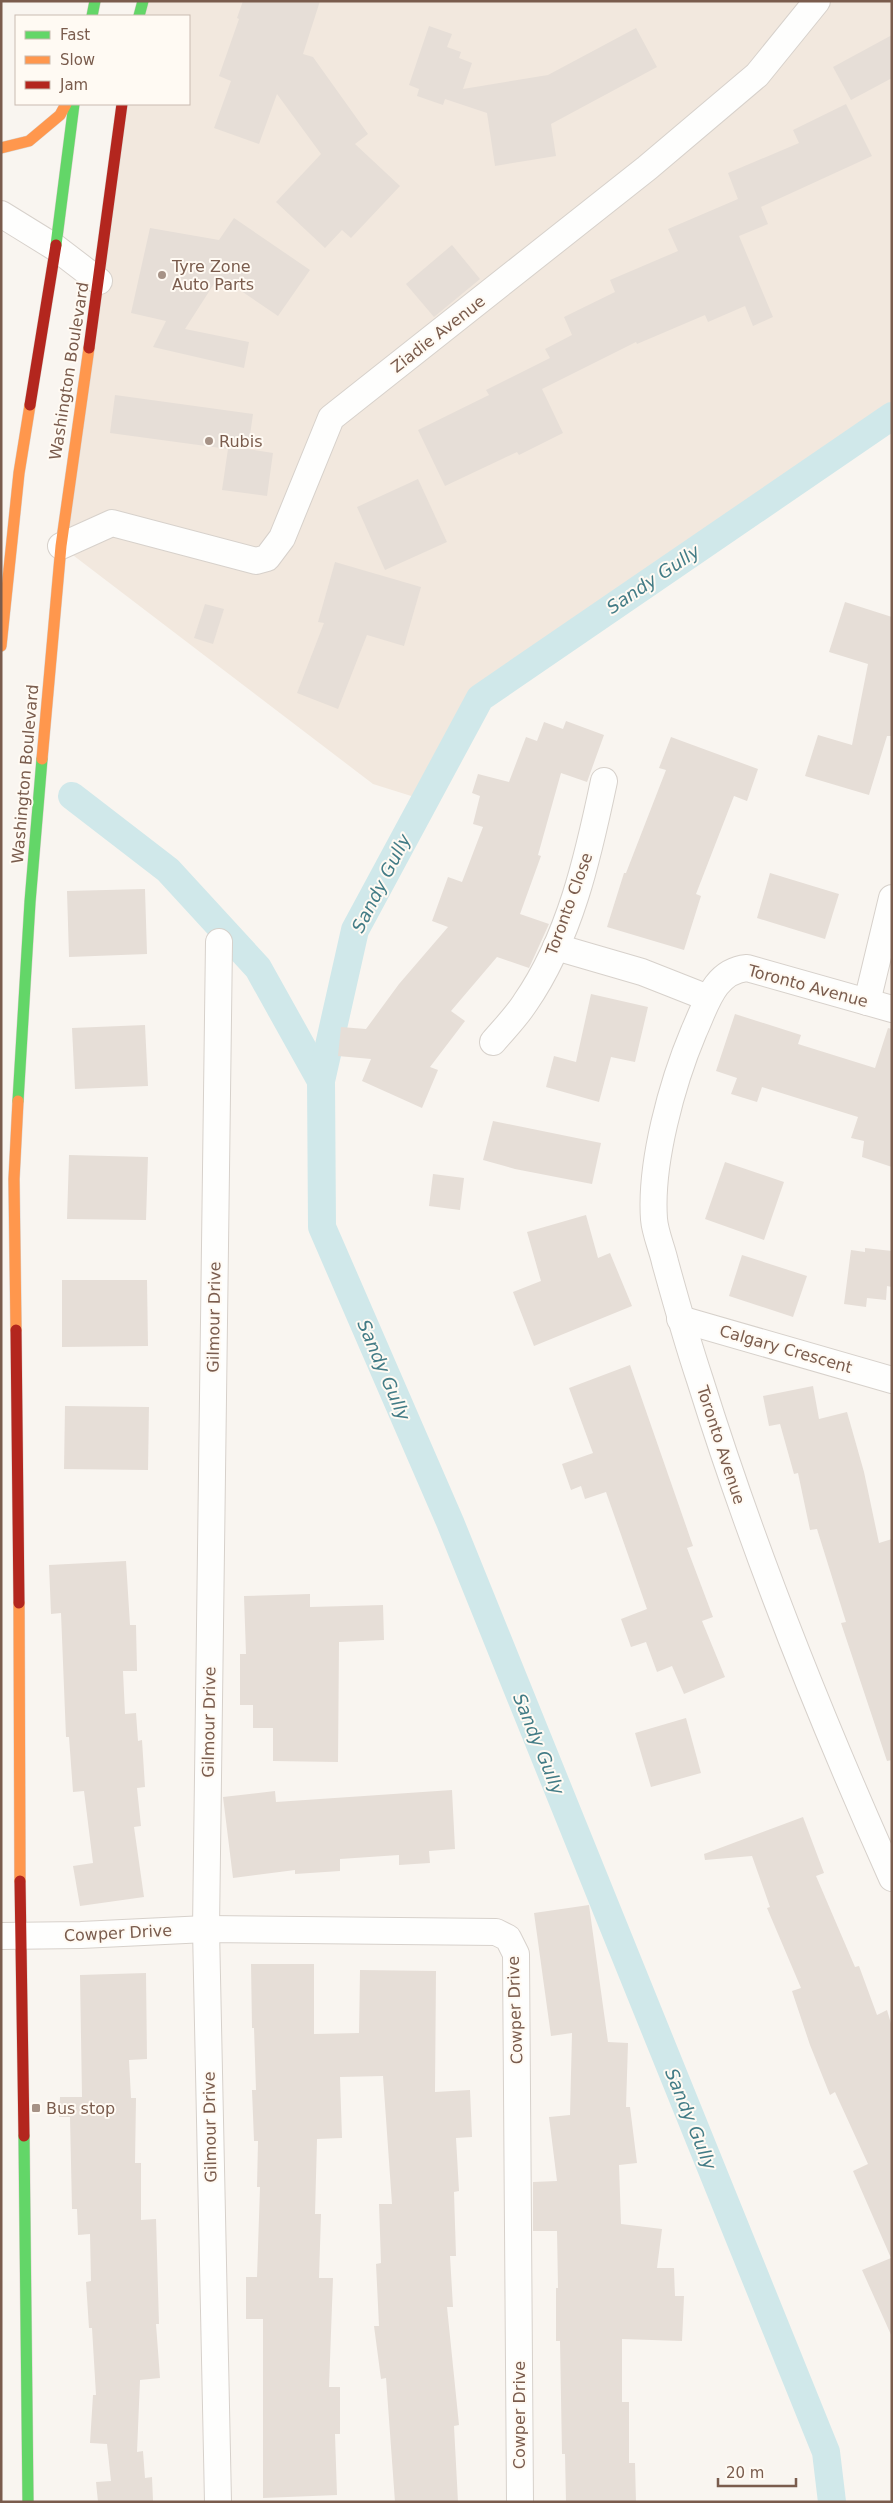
<svg xmlns="http://www.w3.org/2000/svg" width="893" height="2503" viewBox="0 0 893 2503" font-family="'DejaVu Sans',sans-serif">
<style>
.residential{fill:#f2e8de}
.lines{fill:none;stroke-linecap:round;stroke-linejoin:round}
.canal{stroke:#d0e8ea;stroke-width:28}
.building{fill:#e6ded7}
.street-casing{stroke:#d7d1cb;stroke-width:28}
.fast-casing{stroke:#dad1cc;stroke-width:12}
.slow-casing{stroke:#dad1cc;stroke-width:12}
.jam-casing{stroke:#dad1cc;stroke-width:12}
.street{stroke:#fefefd;stroke-width:26}
.fast{stroke:#63d668;stroke-width:11}
.slow{stroke:#ff974d;stroke-width:11}
.jam{stroke:#b3261e;stroke-width:11}
.poi-dot{fill:#a69286;stroke:#fffaf3;stroke-width:2}
.labels{text-anchor:middle;dominant-baseline:central;stroke-width:4;stroke-linejoin:round;paint-order:stroke}
.poi-label{font-size:16px;fill:#7a5c4d;stroke:#fffaf3;text-anchor:start}
.street-label{font-size:16px;fill:#7a5c4d;stroke:#fffaf3}
.water-label{font-size:18px;font-style:italic;fill:#437c86;stroke:#fffaf3}
</style>
<rect width="100%" height="100%" fill="#f9f5f0"/>
<!-- residential -->
<path class="residential" d="M 143,1 L 892,1 L 892,416 L 480,698 L 424,800 L 373,784 L 61,546 L 122,104 L 189,104 L 189,16 L 139,16 Z"/>
<g class="lines">
<!-- canal -->
<g class="canal">
<path d="M 72,796 L 168,870 L 258,968 L 321,1081"/>
<path d="M 832,2502 L 826,2452 L 450,1522 L 322,1227 L 321,1081 L 355,930 L 480,698 L 892,416"/>
</g>
</g>
<!-- building -->
<g class="building">
<path d="M 243,1 L 320,1 L 303,54 L 313,57 L 368,134 L 355,144 L 400,186 L 351,238 L 342,230 L 325,248 L 276,202 L 321,154 L 277,94 L 259,144 L 214,128 L 231,81 L 219,76 L 239,19 L 237,18 Z"/>
<path d="M 429,26 L 452,34 L 447,47 L 461,52 L 459,58 L 472,63 L 463,89 L 548,75 L 636,28 L 657,67 L 551,124 L 556,156 L 495,166 L 487,113 L 445,99 L 443,105 L 417,96 L 419,89 L 409,85 Z"/>
<path d="M 892,35 L 892,78 L 851,100 L 833,67 Z"/>
<path d="M 846,104 L 872,156 L 761,207 L 768,224 L 739,236 L 773,317 L 753,326 L 745,306 L 708,322 L 705,315 L 637,344 L 636,342 L 542,389 L 563,433 L 519,455 L 517,452 L 445,486 L 418,430 L 489,395 L 486,390 L 550,358 L 545,349 L 572,335 L 564,317 L 615,292 L 610,280 L 678,251 L 668,229 L 738,199 L 728,173 L 799,143 L 793,130 Z"/>
<path d="M 234,218 L 310,270 L 278,316 L 219,276 L 185,329 L 249,342 L 244,368 L 153,347 L 166,321 L 131,313 L 150,228 L 219,240 Z"/>
<path d="M 452,245 L 480,279 L 434,317 L 406,284 Z"/>
<path d="M 115,395 L 253,414 L 248,449 L 273,453 L 267,496 L 222,490 L 228,449 L 110,433 Z"/>
<path d="M 418,479 L 447,542 L 385,570 L 357,507 Z"/>
<path d="M 335,562 L 421,587 L 404,646 L 367,635 L 338,709 L 297,693 L 324,623 L 318,622 Z"/>
<path d="M 845,602 L 892,617 L 892,736 L 887,736 L 869,795 L 805,776 L 818,735 L 852,745 L 868,664 L 829,652 Z"/>
<path d="M 205,604 L 224,609 L 213,644 L 194,638 Z"/>
<path d="M 566,721 L 604,735 L 587,782 L 561,773 L 538,855 L 541,856 L 520,914 L 549,924 L 529,968 L 497,957 L 451,1011 L 465,1021 L 430,1067 L 438,1070 L 422,1108 L 362,1081 L 371,1059 L 338,1056 L 341,1027 L 366,1029 L 399,984 L 448,927 L 432,921 L 448,877 L 462,882 L 483,827 L 473,824 L 480,796 L 472,793 L 478,774 L 509,782 L 526,737 L 537,741 L 544,722 L 563,729 Z"/>
<path d="M 671,737 L 758,769 L 747,801 L 734,796 L 696,894 L 701,896 L 684,950 L 607,927 L 624,873 L 626,873 L 666,770 L 659,768 Z"/>
<path d="M 770,873 L 839,894 L 825,939 L 757,918 Z"/>
<path d="M 145,889 L 147,954 L 69,957 L 67,891 Z"/>
<path d="M 591,994 L 648,1007 L 635,1062 L 611,1057 L 599,1102 L 546,1087 L 554,1056 L 576,1062 Z"/>
<path d="M 735,1014 L 801,1035 L 798,1044 L 875,1068 L 888,1028 L 892,1029 L 892,1167 L 862,1157 L 864,1141 L 851,1138 L 858,1117 L 762,1087 L 757,1102 L 731,1094 L 737,1078 L 716,1071 Z"/>
<path d="M 145,1025 L 148,1086 L 75,1089 L 72,1028 Z"/>
<path d="M 493,1121 L 601,1143 L 592,1184 L 515,1169 L 483,1160 Z"/>
<path d="M 69,1155 L 148,1157 L 146,1220 L 67,1219 Z"/>
<path d="M 725,1162 L 784,1182 L 764,1240 L 705,1219 Z"/>
<path d="M 433,1174 L 464,1178 L 460,1210 L 429,1206 Z"/>
<path d="M 586,1215 L 598,1258 L 610,1253 L 632,1306 L 534,1346 L 513,1292 L 541,1281 L 527,1232 Z"/>
<path d="M 865,1248 L 892,1251 L 892,1287 L 887,1286 L 886,1300 L 867,1298 L 866,1307 L 844,1304 L 851,1250 L 865,1252 Z"/>
<path d="M 742,1255 L 807,1276 L 793,1317 L 729,1296 Z"/>
<path d="M 62,1280 L 147,1280 L 148,1346 L 62,1347 Z"/>
<path d="M 630,1365 L 693,1546 L 687,1548 L 713,1617 L 702,1621 L 725,1677 L 684,1694 L 672,1666 L 657,1672 L 646,1642 L 631,1647 L 621,1619 L 647,1609 L 606,1492 L 585,1499 L 581,1486 L 571,1490 L 562,1464 L 593,1453 L 569,1388 Z"/>
<path d="M 813,1386 L 819,1419 L 847,1412 L 864,1472 L 879,1543 L 892,1539 L 892,1760 L 887,1761 L 841,1623 L 846,1622 L 817,1529 L 810,1530 L 798,1473 L 794,1474 L 780,1424 L 769,1426 L 763,1396 Z"/>
<path d="M 65,1406 L 149,1407 L 148,1470 L 64,1469 Z"/>
<path d="M 126,1561 L 130,1625 L 136,1625 L 137,1671 L 123,1671 L 125,1714 L 136,1713 L 138,1741 L 142,1740 L 145,1787 L 137,1788 L 141,1826 L 134,1827 L 144,1897 L 80,1906 L 73,1866 L 93,1863 L 84,1791 L 73,1792 L 69,1737 L 66,1737 L 61,1613 L 51,1614 L 49,1565 Z"/>
<path d="M 310,1594 L 310,1607 L 383,1605 L 384,1640 L 339,1642 L 338,1762 L 273,1761 L 273,1728 L 253,1728 L 253,1705 L 240,1705 L 240,1654 L 246,1654 L 244,1596 Z"/>
<path d="M 686,1718 L 701,1773 L 651,1787 L 635,1733 Z"/>
<path d="M 452,1790 L 455,1849 L 429,1851 L 430,1863 L 399,1865 L 399,1855 L 340,1859 L 340,1871 L 295,1874 L 295,1870 L 233,1878 L 223,1797 L 275,1791 L 276,1802 Z"/>
<path d="M 803,1817 L 824,1873 L 816,1876 L 855,1967 L 859,1966 L 877,2015 L 887,2010 L 892,2027 L 892,2337 L 862,2270 L 891,2258 L 853,2171 L 868,2164 L 835,2092 L 830,2095 L 810,2045 L 792,1991 L 801,1988 L 767,1908 L 770,1907 L 752,1856 L 705,1860 L 704,1854 Z"/>
<path d="M 589,1905 L 608,2042 L 628,2043 L 626,2107 L 630,2107 L 637,2163 L 619,2165 L 621,2224 L 662,2229 L 657,2268 L 674,2268 L 675,2296 L 684,2296 L 682,2341 L 622,2339 L 622,2402 L 629,2402 L 629,2463 L 635,2463 L 636,2502 L 566,2502 L 565,2454 L 562,2454 L 560,2341 L 556,2341 L 556,2288 L 558,2288 L 557,2231 L 533,2231 L 533,2182 L 557,2181 L 549,2117 L 570,2115 L 572,2033 L 551,2036 L 534,1913 Z"/>
<path d="M 251,1964 L 314,1964 L 314,2034 L 359,2033 L 360,1970 L 436,1971 L 435,2092 L 470,2090 L 472,2137 L 456,2138 L 459,2191 L 454,2192 L 456,2256 L 450,2256 L 453,2307 L 447,2307 L 459,2425 L 454,2426 L 458,2502 L 395,2502 L 386,2378 L 381,2379 L 374,2326 L 379,2326 L 376,2264 L 381,2263 L 379,2204 L 392,2204 L 383,2076 L 340,2077 L 342,2138 L 317,2139 L 315,2214 L 321,2214 L 319,2278 L 333,2278 L 329,2387 L 340,2387 L 340,2434 L 335,2434 L 337,2495 L 263,2498 L 263,2319 L 246,2319 L 246,2277 L 257,2277 L 260,2187 L 257,2187 L 258,2141 L 254,2141 L 252,2090 L 256,2090 L 254,2028 L 252,2028 Z"/>
<path d="M 146,1973 L 147,2059 L 129,2060 L 131,2098 L 136,2098 L 135,2163 L 141,2163 L 141,2220 L 156,2219 L 159,2324 L 156,2324 L 160,2378 L 140,2380 L 137,2452 L 143,2451 L 145,2478 L 152,2477 L 153,2501 L 98,2502 L 96,2482 L 111,2481 L 107,2444 L 90,2443 L 93,2395 L 96,2395 L 92,2328 L 89,2328 L 86,2282 L 91,2281 L 90,2234 L 78,2235 L 77,2209 L 72,2209 L 70,2117 L 59,2117 L 60,2097 L 82,2097 L 80,1975 Z"/>
</g>
<g class="lines">
<!-- street casing -->
<g class="street-casing">
<g id="street">
<path d="M 1,214 L 56,248 L 99,281"/>
<path d="M 61,546 L 112,523 L 256,561 L 267,558 L 282,538 L 331,418 L 647,168 L 757,75 L 817,1"/>
<path d="M 556,947 L 642,972 L 708,998"/>
<path d="M 867,1002 L 892,898"/>
<path d="M 892,1009 L 747,968 C 714,971 706,1005 694,1031 C 672,1083 650,1163 654,1219 C 655,1233 662,1248 665,1262 C 676,1302 687,1341 700,1380 C 753,1550 819,1715 892,1878"/>
<path d="M 493,1042 C 504,1029 516,1017 525,1003 C 570,938 588,857 604,781"/>
<path d="M 680,1319 L 892,1380"/>
<path d="M 1,1936 L 81,1935 L 206,1929 L 496,1932 L 508,1938 L 516,1954 L 520,2502"/>
<path d="M 218,2502 L 206,1929 L 219,942"/>
</g>
</g>
<!-- fast casing -->
<g class="fast-casing">
<g id="fast">
<path d="M 92,16 L 95,1"/>
<path d="M 139,16 L 143,1"/>
<path d="M 56,245 L 74,104"/>
<path d="M 18,1101 L 30,902 L 42,759"/>
<path d="M 24,2136 L 28,2502"/>
</g>
</g>
<!-- slow casing -->
<g class="slow-casing">
<g id="slow">
<path d="M 1,148 L 29,141 L 60,115 L 66,104"/>
<path d="M 1,646 L 19,473 L 30,405"/>
<path d="M 42,759 L 61,546 L 89,348"/>
<path d="M 16,1330 L 14,1179 L 18,1101"/>
<path d="M 19,1603 L 20,1881"/>
</g>
</g>
<!-- jam casing -->
<g class="jam-casing">
<g id="jam">
<path d="M 89,348 L 122,104"/>
<path d="M 30,405 L 56,245"/>
<path d="M 16,1330 L 19,1603"/>
<path d="M 20,1881 L 24,2136"/>
</g>
</g>
<!-- street -->
<use href="#street" class="street"/>
<!-- fast -->
<use href="#fast" class="fast"/>
<!-- slow -->
<use href="#slow" class="slow"/>
<!-- jam -->
<use href="#jam" class="jam"/>
</g>
<!-- markers -->
<g class="poi-dot">
<circle cx="162" cy="275" r="5"/>
<circle cx="209" cy="441" r="5"/>
<rect x="31" y="2103" width="10" height="10" rx="2.5"/>
</g>
<g class="labels">
<!-- poi labels -->
<g class="poi-label">
<text x="172" y="266">Tyre Zone<tspan x="172" dy="18">Auto Parts</tspan></text>
<text x="219" y="441">Rubis</text>
<text x="46" y="2108">Bus stop</text>
</g>
<!-- street labels -->
<g class="street-label">
<text transform="translate(438 334) rotate(-38)">Ziadie Avenue</text>
<text transform="translate(69 371) rotate(-81)">Washington Boulevard</text>
<text transform="translate(25 774) rotate(-85)">Washington Boulevard</text>
<text transform="translate(569 904) rotate(-70)">Toronto Close</text>
<text transform="translate(808 986) rotate(15)">Toronto Avenue</text>
<text transform="translate(214 1317) rotate(-89)">Gilmour Drive</text>
<text transform="translate(786 1349) rotate(16)">Calgary Crescent</text>
<text transform="translate(721 1445) rotate(72)">Toronto Avenue</text>
<text transform="translate(209 1722) rotate(-89)">Gilmour Drive</text>
<text transform="translate(118 1933) rotate(-3)">Cowper Drive</text>
<text transform="translate(515 2010) rotate(-92)">Cowper Drive</text>
<text transform="translate(210 2127) rotate(-91)">Gilmour Drive</text>
<text transform="translate(519 2415) rotate(-90)">Cowper Drive</text>
</g>
<!-- water labels -->
<g class="water-label">
<text transform="translate(653 579) rotate(-34)">Sandy Gully</text>
<text transform="translate(381 883) rotate(-63)">Sandy Gully</text>
<text transform="translate(384 1370) rotate(67)">Sandy Gully</text>
<text transform="translate(539 1744) rotate(68)">Sandy Gully</text>
<text transform="translate(691 2119) rotate(68)">Sandy Gully</text>
</g>
</g>
<!-- border -->
<rect width="893" height="2503" fill="none" stroke="#7a5c4d" stroke-width="5"/>
<!-- legend -->
<rect x="15" y="15" width="175" height="90" fill="#fffaf3" stroke="#cabbb1"/>
<rect x="25" y="31" width="25" height="8" fill="#63d668" stroke="#cabbb1"/>
<text x="60" y="40" font-size="15" fill="#7a5c4d">Fast</text>
<rect x="25" y="56" width="25" height="8" fill="#ff974d" stroke="#cabbb1"/>
<text x="60" y="65" font-size="15" fill="#7a5c4d">Slow</text>
<rect x="25" y="81" width="25" height="8" fill="#b3261e" stroke="#cabbb1"/>
<text x="60" y="90" font-size="15" fill="#7a5c4d">Jam</text>
<!-- scale -->
<path d="M718 2478v8h78v-8" fill="none" stroke="#7a5c4d" stroke-width="2.5"/>
<text x="726" y="2478" font-size="15" fill="#7a5c4d" stroke="#fffaf3" stroke-width="4" paint-order="stroke">20 m</text>
</svg>
